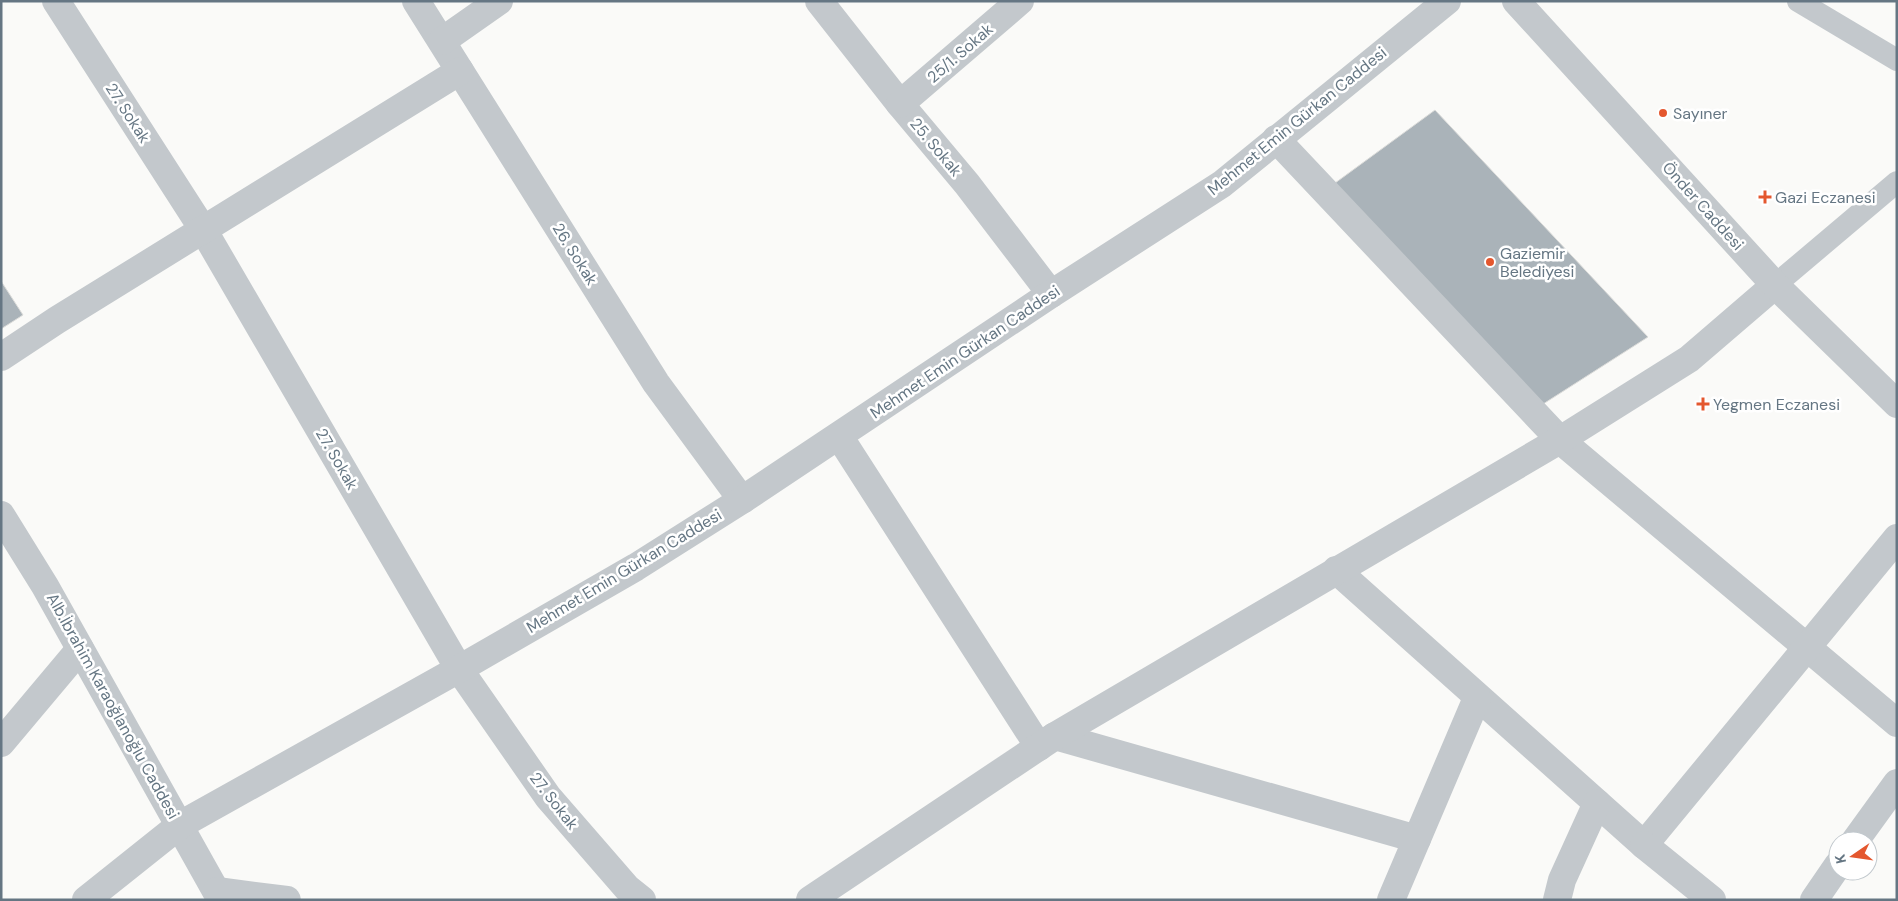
<svg xmlns="http://www.w3.org/2000/svg" width="1898" height="901" viewBox="0 0 1898 901" font-family="'DM Sans',sans-serif">
<style>
.building{fill:#aab3b9;stroke:#dcdcda}
.lines{fill:none;stroke-linecap:round;stroke-linejoin:round}
.pedestrian{stroke:#c3c8cc;stroke-width:22}
.minor{stroke:#c3c8cc;stroke-width:28}
.tertiary{stroke:#c3c8cc;stroke-width:28}
.poi-dot{fill:#e4572e;stroke:#fff;stroke-width:2}
.labels{text-anchor:middle;dominant-baseline:central;stroke-width:5;stroke-linejoin:round;paint-order:stroke}
.street-label{font-size:16px;fill:#657683;stroke:#fff}
.poi-label{font-size:16px;fill:#657683;stroke:#fff;text-anchor:start}
</style>
<rect width="100%" height="100%" fill="#fafaf8"/>
<!-- building -->
<g class="building">
<path d="M 1435,110 L 1648,337 L 1540,406 L 1331,186 Z"/>
<path d="M 1,281 L 23,315 L 1,329 Z"/>
</g>
<g class="lines">
<!-- pedestrian -->
<g class="pedestrian">
<path d="M 1798,1 L 1897,60"/>
<path d="M 1775,285 L 1897,182"/>
</g>
<!-- minor -->
<g class="minor">
<path d="M 56,1 L 204,231 L 459,669 L 548,797 L 627,888 L 642,900"/>
<path d="M 416,1 L 656,383 L 742,500"/>
<path d="M 819,1 L 900,104 L 967,184 L 1051,294"/>
<path d="M 442,41 L 499,1"/>
<path d="M 900,104 L 1020,1"/>
<path d="M 1276,139 L 1560,440 L 1897,723"/>
<path d="M 1,357 L 57,320 L 460,71"/>
<path d="M 839,436 L 1039,747"/>
<path d="M 1,515 L 45,586 L 221,900"/>
<path d="M 1336,570 L 1644,845 L 1897,538"/>
<path d="M 1055,736 L 1417,839"/>
<path d="M 1,743 L 80,649"/>
<path d="M 1855,841 L 1897,783"/>
<path d="M 1644,845 L 1712,900"/>
<path d="M 217,891 L 287,900"/>
<path d="M 86,900 L 180,825 L 459,669 L 636,567 L 742,500 L 1051,294 L 1222,184 L 1447,1"/>
<path d="M 810,900 L 1055,736 L 1560,440 L 1689,359 L 1775,285"/>
<path d="M 1391,900 L 1477,698"/>
<path d="M 1557,900 L 1562,880 L 1597,803"/>
<path d="M 1814,900 L 1838,865"/>
</g>
<!-- tertiary -->
<path class="tertiary" d="M 1516,1 L 1775,285 L 1897,404"/>
</g>
<!-- markers -->
<g class="poi-dot">
<circle cx="1663" cy="113" r="5"/>
<path d="M1762.5 189.5h5v5h5v5h-5v5h-5v-5h-5v-5h5z"/>
<circle cx="1490" cy="262" r="5"/>
<path d="M1700.5 396.5h5v5h5v5h-5v5h-5v-5h-5v-5h5z"/>
</g>
<g class="labels">
<!-- street labels -->
<g class="street-label">
<text transform="translate(960 53) rotate(-41)">25/1. Sokak</text>
<text transform="translate(128 113) rotate(57)">27. Sokak</text>
<text transform="translate(1297 121) rotate(-39)">Mehmet Emin Gürkan Caddesi</text>
<text transform="translate(936 147) rotate(50)">25. Sokak</text>
<text transform="translate(1703 206) rotate(48)">Önder Caddesi</text>
<text transform="translate(575 254) rotate(58)">26. Sokak</text>
<text transform="translate(965 352) rotate(-34)">Mehmet Emin Gürkan Caddesi</text>
<text transform="translate(337 459) rotate(60)">27. Sokak</text>
<text transform="translate(624 571) rotate(-31)">Mehmet Emin Gürkan Caddesi</text>
<text transform="translate(113 706) rotate(61)">Alb.İbrahim Karaoğlanoğlu Caddesi</text>
<text transform="translate(554 801) rotate(52)">27. Sokak</text>
</g>
<!-- poi labels -->
<g class="poi-label">
<text x="1673" y="113">Sayıner</text>
<text x="1775" y="197">Gazi Eczanesi</text>
<text x="1500" y="253">Gaziemir<tspan x="1500" dy="18">Belediyesi</tspan></text>
<text x="1713" y="404">Yegmen Eczanesi</text>
</g>
</g>
<!-- border -->
<rect width="1898" height="901" fill="none" stroke="#657683" stroke-width="5"/>
<!-- north arrow -->
<g transform="translate(1853 856) rotate(257)"><circle r="24" fill="#ffffff" stroke="#c1c8cd"/>
<path d="M0-4L9 19L0 12L-9 19Z" fill="#e4572e"/>
<text y="-8" font-size="14" font-weight="bold" text-anchor="middle" fill="#657683">K</text>
</g>
</svg>
